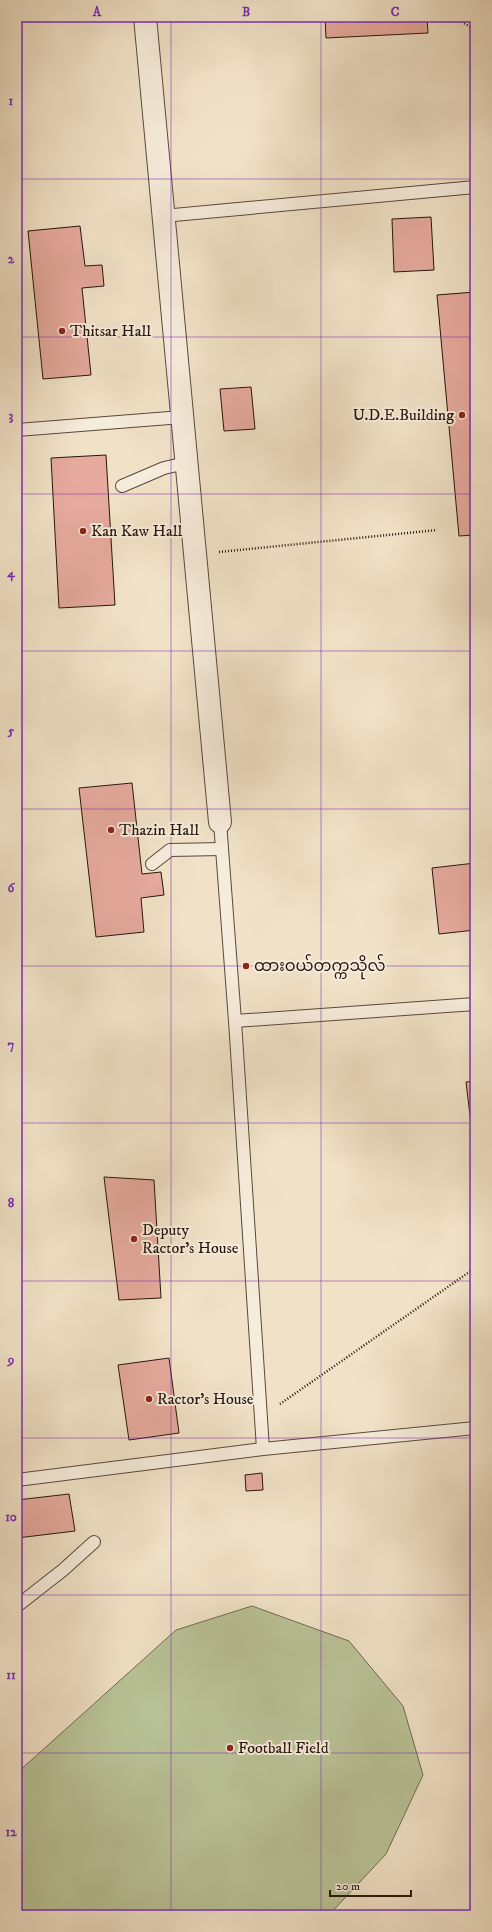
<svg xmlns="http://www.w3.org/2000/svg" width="492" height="1932" viewBox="0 0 492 1932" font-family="'IM FELL DW Pica','Noto Sans Myanmar',serif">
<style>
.green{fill:#b9c397;stroke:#706c52}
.building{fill:#e6aa9e;stroke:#28150d}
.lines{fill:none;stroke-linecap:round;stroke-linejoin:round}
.service-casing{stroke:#5a483c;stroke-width:14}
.minor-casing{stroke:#5a483c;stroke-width:24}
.path{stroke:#28150d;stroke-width:2.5;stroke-dasharray:1 2;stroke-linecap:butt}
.service{stroke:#f6ecdb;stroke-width:12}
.minor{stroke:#f6ecdb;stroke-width:22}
.grid{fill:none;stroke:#7b2cbf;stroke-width:1;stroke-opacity:0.55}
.poi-dot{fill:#8f2418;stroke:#f6ecdb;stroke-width:1.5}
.labels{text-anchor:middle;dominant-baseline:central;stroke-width:4;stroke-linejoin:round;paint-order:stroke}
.poi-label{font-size:16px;fill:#28150d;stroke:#f6ecdb;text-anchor:start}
.neatline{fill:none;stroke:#7b2cbf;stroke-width:1.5}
.grid-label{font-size:13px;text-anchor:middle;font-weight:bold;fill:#7b2cbf}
</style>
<rect width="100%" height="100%" fill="#f1e2c7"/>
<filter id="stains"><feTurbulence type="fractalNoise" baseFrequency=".005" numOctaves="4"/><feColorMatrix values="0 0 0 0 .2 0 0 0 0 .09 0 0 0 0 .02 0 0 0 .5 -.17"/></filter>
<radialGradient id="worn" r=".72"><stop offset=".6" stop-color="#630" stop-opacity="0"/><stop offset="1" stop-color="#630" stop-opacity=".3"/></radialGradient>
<!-- green -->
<path class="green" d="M 252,1606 L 349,1641 L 403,1706 L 423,1775 L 386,1854 L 329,1915 L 17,1915 L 17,1773 L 176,1630 Z"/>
<!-- building -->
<g class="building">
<path d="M 325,17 L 427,17 L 428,33 L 326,38 Z"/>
<path d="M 431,217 L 434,270 L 394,272 L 392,219 Z"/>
<path d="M 80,226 L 85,266 L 102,265 L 104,286 L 82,288 L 91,375 L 43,379 L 28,231 Z"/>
<path d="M 475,292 L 475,535 L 459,536 L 437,295 Z"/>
<path d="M 251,387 L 255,429 L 224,431 L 220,389 Z"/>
<path d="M 106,455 L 115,605 L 59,608 L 51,458 Z"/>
<path d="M 132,783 L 142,874 L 161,872 L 164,895 L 141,898 L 144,932 L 96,937 L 79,788 Z"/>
<path d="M 475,863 L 475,930 L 439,934 L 432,868 Z"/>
<path d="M 475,1081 L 475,1124 L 471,1124 L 466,1082 Z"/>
<path d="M 104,1177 L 154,1180 L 161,1298 L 119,1300 Z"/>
<path d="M 169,1358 L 179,1433 L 129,1440 L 118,1365 Z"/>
<path d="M 262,1473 L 263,1490 L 246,1491 L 245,1475 Z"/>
<path d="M 69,1494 L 75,1531 L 17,1538 L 17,1500 Z"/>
</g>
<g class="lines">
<!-- service casing -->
<g class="service-casing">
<g id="service">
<path d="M 163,216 L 475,187"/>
<path d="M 17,430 L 182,417"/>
<path d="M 122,486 L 164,468 L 186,463"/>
<path d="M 220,822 L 235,1021 L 263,1449"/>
<path d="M 152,864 L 170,850 L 222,849"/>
<path d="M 235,1021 L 475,1004"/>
<path d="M 17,1480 L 263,1449 L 475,1428"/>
<path d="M 17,1606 L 63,1570 L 94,1542"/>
</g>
</g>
<!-- minor casing -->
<g class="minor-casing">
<path id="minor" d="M 145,17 L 220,822"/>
</g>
<!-- path -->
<g class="path">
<path d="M 454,17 L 475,30"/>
<path d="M 219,552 L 437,530"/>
<path d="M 280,1404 L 475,1268"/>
</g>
<!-- service -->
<use href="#service" class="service"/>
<!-- minor -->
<use href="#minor" class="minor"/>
</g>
<!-- grid -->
<path class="grid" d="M 171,17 L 171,1915M 321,17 L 321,1915M 17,179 L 475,179M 17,337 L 475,337M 17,494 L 475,494M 17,651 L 475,651M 17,809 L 475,809M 17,966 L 475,966M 17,1123 L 475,1123M 17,1281 L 475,1281M 17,1438 L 475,1438M 17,1595 L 475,1595M 17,1753 L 475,1753"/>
<!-- markers -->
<g class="poi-dot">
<circle cx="62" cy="331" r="4"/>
<circle cx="462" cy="415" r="4"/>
<circle cx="83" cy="531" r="4"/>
<circle cx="111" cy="830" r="4"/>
<circle cx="246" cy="966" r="4"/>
<circle cx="134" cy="1239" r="4"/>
<circle cx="149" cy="1399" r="4"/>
<circle cx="230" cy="1748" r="4"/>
</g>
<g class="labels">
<!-- poi labels -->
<g class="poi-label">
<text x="70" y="331">Thitsar Hall</text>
<text x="454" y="415" text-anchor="end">U.D.E.Building</text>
<text x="91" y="531">Kan Kaw Hall</text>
<text x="119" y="830">Thazin Hall</text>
<text x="254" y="966">ထားဝယ်တက္ကသိုလ်</text>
<text x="142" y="1230">Deputy<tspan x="142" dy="18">Ractor's House</tspan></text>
<text x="157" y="1399">Ractor's House</text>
<text x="238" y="1748">Football Field</text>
</g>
</g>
<!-- margin -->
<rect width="492" height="1932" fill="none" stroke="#f1e2c7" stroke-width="44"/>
<!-- scale -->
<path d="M330 1890v6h81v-6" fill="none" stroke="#28150d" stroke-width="2"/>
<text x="336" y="1890" font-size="12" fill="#28150d" stroke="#f6ecdb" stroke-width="3" paint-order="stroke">20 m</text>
<rect x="22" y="22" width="448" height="1888" class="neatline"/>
<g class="grid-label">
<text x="97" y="16">A</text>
<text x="246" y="16">B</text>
<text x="395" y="16">C</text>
<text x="11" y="105">1</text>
<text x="11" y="263">2</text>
<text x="11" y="420">3</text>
<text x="11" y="577">4</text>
<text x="11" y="735">5</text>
<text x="11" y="892">6</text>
<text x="11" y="1049">7</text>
<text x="11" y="1207">8</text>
<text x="11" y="1364">9</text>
<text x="11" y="1521">10</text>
<text x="11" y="1679">11</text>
<text x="11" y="1836">12</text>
</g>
<rect width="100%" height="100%" filter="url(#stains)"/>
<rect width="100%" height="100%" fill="url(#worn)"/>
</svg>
